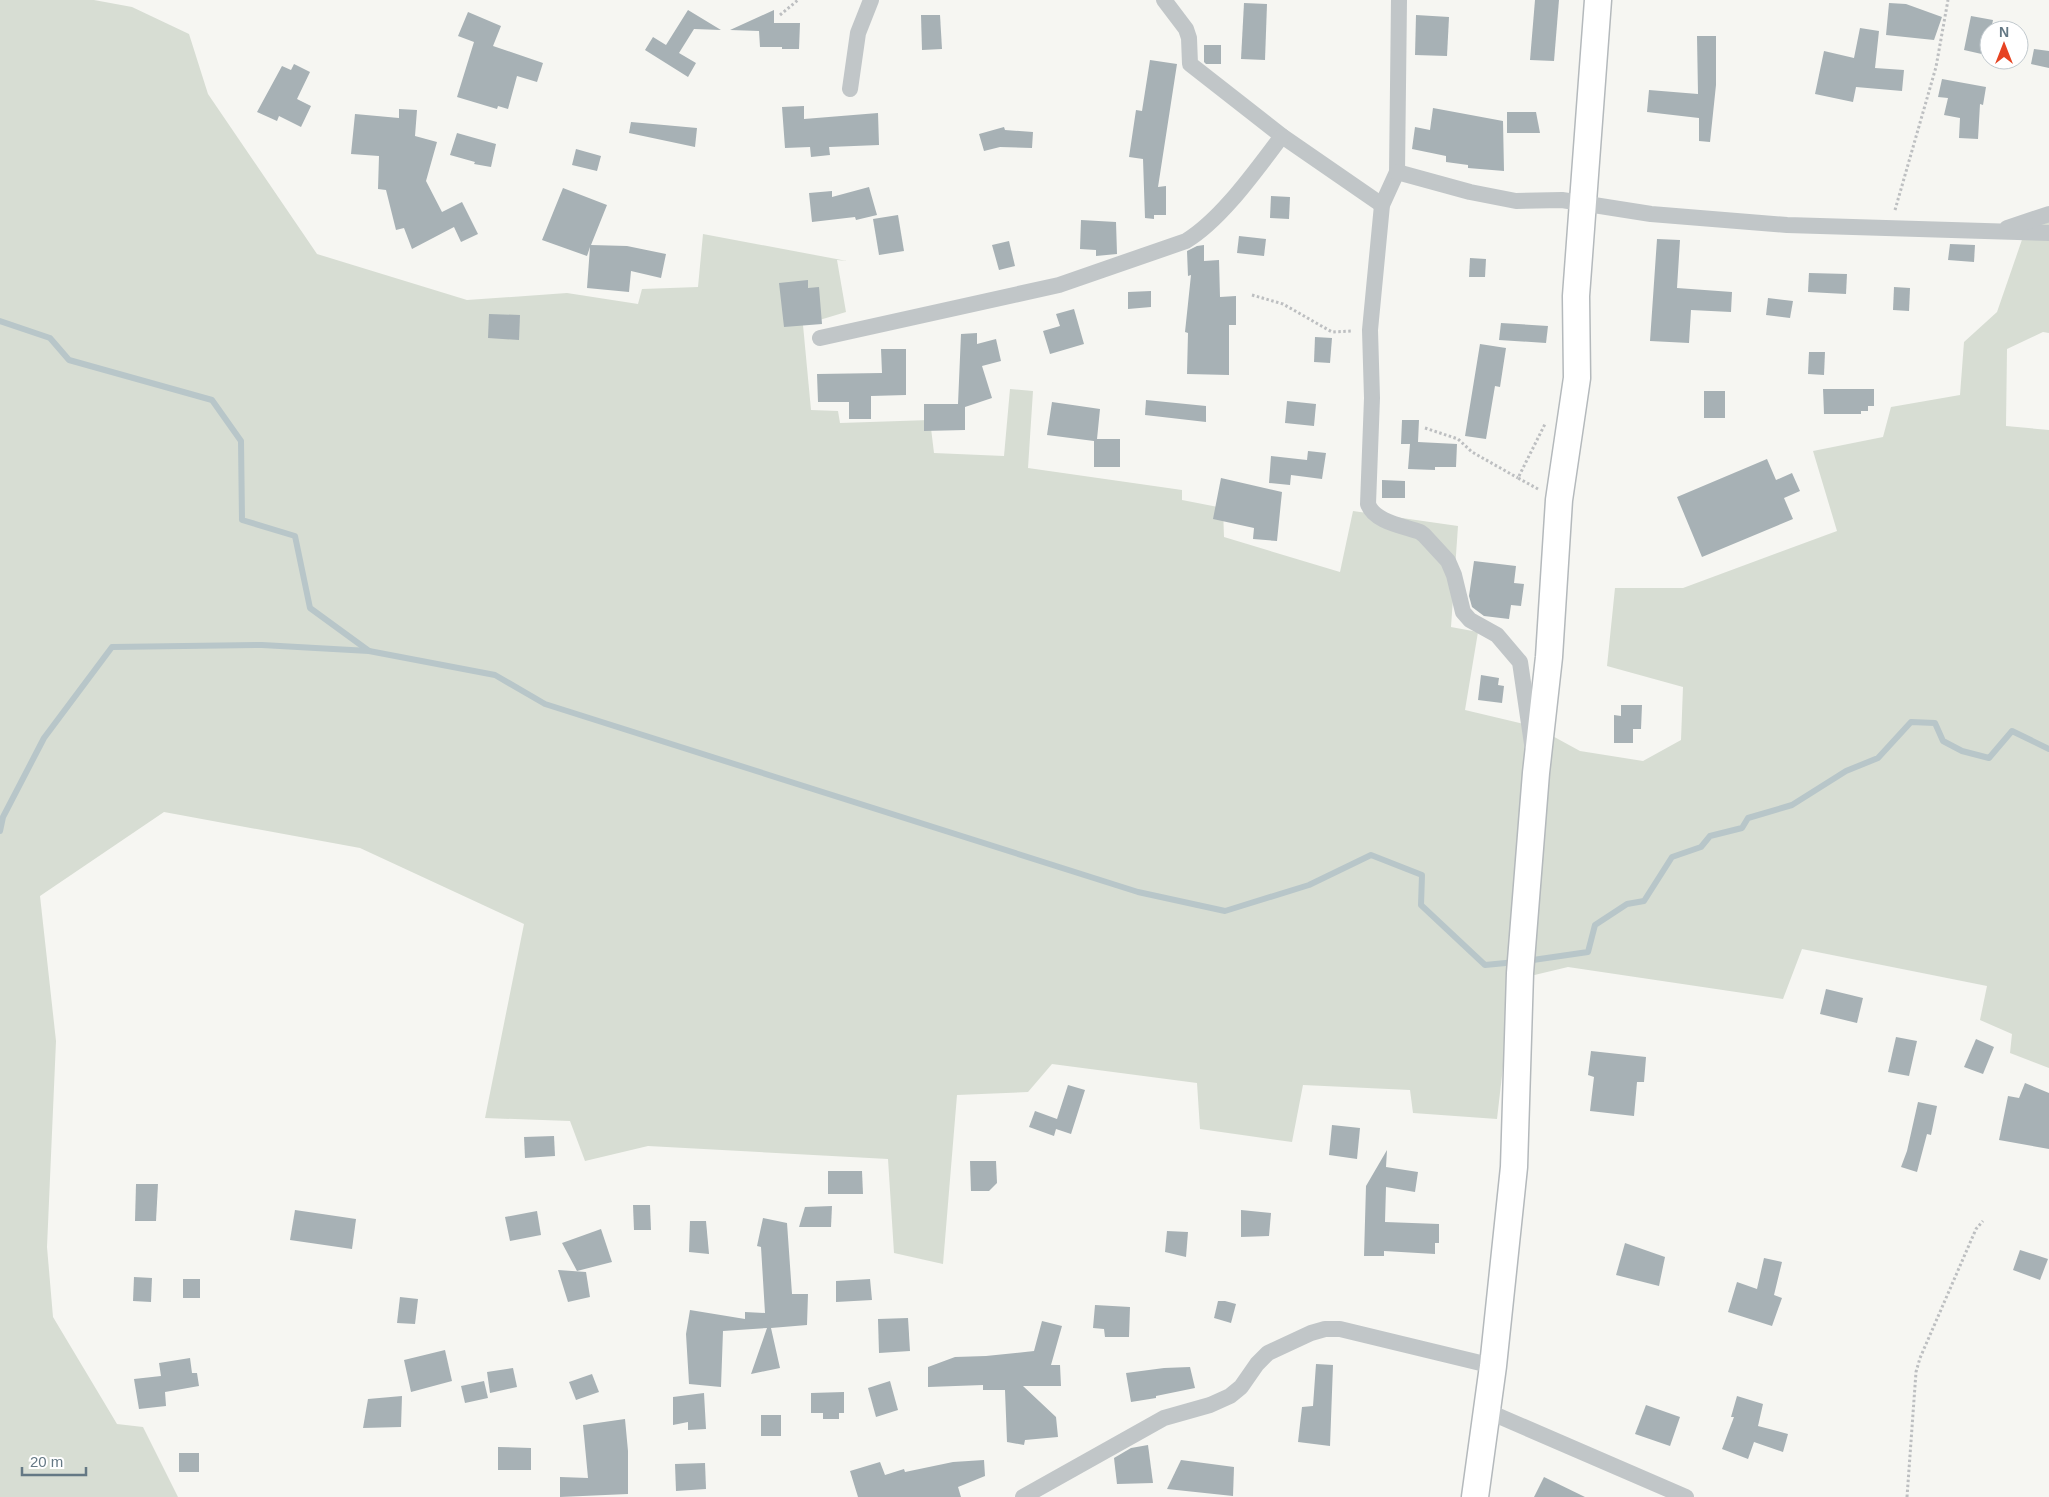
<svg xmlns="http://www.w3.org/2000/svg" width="2049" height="1497" viewBox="0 0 2049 1497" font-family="Arial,sans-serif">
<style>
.green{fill:#d7ddd3}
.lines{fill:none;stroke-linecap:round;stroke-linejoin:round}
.stream{stroke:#b8c6c9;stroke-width:6}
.building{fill:#a7b1b5}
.primary-casing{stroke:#b4b9bc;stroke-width:29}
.path{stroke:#bdbfc1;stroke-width:3;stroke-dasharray:2.5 2.5;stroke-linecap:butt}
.minor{stroke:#c1c6c8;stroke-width:16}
.primary{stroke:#fff;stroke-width:26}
</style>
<rect width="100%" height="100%" fill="#f6f6f2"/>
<!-- green -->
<path class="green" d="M 0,0 L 94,0 L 132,7 L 189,34 L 208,94 L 317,254 L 467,300 L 567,293 L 638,304 L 642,289 L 698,287 L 703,234 L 847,261 L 837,260 L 846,312 L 803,325 L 811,410 L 838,411 L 840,423 L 930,420 L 934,453 L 1004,456 L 1010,389 L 1033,391 L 1028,468 L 1182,490 L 1182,500 L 1223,508 L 1224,537 L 1340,572 L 1353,511 L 1458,526 L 1451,627 L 1478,632 L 1465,710 L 1536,727 L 1580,751 L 1643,761 L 1681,740 L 1683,687 L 1607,666 L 1615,588 L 1683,588 L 1837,531 L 1813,451 L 1883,437 L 1891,407 L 1960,395 L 1964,342 L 1997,312 L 2025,231 L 2049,221 L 2049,333 L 2043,332 L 2007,349 L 2006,426 L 2049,430 L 2049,1068 L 2010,1053 L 2012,1034 L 1980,1020 L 1987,986 L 1802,949 L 1783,999 L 1568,967 L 1513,980 L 1497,1119 L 1413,1113 L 1410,1090 L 1303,1085 L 1292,1142 L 1200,1129 L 1197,1083 L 1052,1064 L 1028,1092 L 957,1095 L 943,1264 L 894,1253 L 888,1159 L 648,1146 L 585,1161 L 570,1121 L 485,1118 L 524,924 L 360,848 L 164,812 L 40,896 L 56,1041 L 47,1247 L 53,1317 L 117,1424 L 143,1427 L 178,1497 L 0,1497 Z"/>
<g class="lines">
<!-- stream -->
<g class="stream">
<path d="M 0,321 L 50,338 L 69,360 L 212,400 L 241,441 L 242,520 L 295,536 L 310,608 L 369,651 L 495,675 L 545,704 L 1138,892 L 1225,911 L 1309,885 L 1371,855 L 1422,875 L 1421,905 L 1485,965 L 1516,962"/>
<path d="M 0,831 L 3,817 L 44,738 L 112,647 L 262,645 L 369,651"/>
<path d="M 1526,961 L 1588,952 L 1595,925 L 1627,904 L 1644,901 L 1672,857 L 1701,847 L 1710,836 L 1742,828 L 1748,818 L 1792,805 L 1846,771 L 1878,758 L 1911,722 L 1935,723 L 1943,741 L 1962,751 L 1989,758 L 2012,731 L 2049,749"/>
</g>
</g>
<!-- building -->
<g class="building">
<path d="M 1535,0 L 1559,0 L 1554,61 L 1530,60 Z"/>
<path d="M 1244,3 L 1267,4 L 1265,60 L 1241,59 Z"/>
<path d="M 1889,3 L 1906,4 L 1942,17 L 1934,40 L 1886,35 Z"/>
<path d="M 688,10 L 721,30 L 694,29 L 679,53 L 696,63 L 688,77 L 645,50 L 653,37 L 666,45 Z"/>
<path d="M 774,10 L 774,23 L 800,23 L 799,49 L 782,49 L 782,47 L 760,47 L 759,31 L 730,30 Z"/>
<path d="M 468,12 L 501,26 L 493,46 L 543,63 L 537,82 L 517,76 L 508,109 L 498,106 L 497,109 L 457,97 L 474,42 L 458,36 Z"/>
<path d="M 921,15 L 940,15 L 942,49 L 922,50 Z"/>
<path d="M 1416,15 L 1449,17 L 1447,56 L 1415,55 Z"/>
<path d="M 1971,16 L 1993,20 L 1991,30 L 1989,30 L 1986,55 L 1964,50 Z"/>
<path d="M 1860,28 L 1879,31 L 1875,68 L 1904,70 L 1902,91 L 1856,87 L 1853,102 L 1815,94 L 1824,51 L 1854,58 Z"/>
<path d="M 1697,36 L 1716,36 L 1716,85 L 1710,142 L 1699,141 L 1699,118 L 1647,112 L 1649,90 L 1698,94 Z"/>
<path d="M 1204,45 L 1221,45 L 1221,64 L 1206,64 L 1204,62 Z"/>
<path d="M 2034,49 L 2049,51 L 2049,68 L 2031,64 Z"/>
<path d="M 1150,60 L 1177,64 L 1158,187 L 1166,186 L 1166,215 L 1154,215 L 1154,219 L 1145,218 L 1143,159 L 1129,157 L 1136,110 L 1142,111 Z"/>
<path d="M 294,64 L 310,72 L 297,99 L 311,106 L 301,127 L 279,116 L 277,121 L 257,112 L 282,66 L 291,70 Z"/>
<path d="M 1942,79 L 1986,87 L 1983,105 L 1980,104 L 1978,139 L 1959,138 L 1960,118 L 1944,115 L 1948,98 L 1938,97 Z"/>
<path d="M 804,106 L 804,119 L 878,113 L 879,145 L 829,147 L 830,155 L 811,157 L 810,147 L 785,148 L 782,107 Z"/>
<path d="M 1433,108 L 1503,121 L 1504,171 L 1468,168 L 1468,165 L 1446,162 L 1446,156 L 1412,149 L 1415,127 L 1430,130 Z"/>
<path d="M 399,109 L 417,110 L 415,136 L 437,142 L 426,181 L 442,212 L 462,202 L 478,234 L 461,242 L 454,227 L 412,249 L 404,228 L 396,230 L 386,190 L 378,189 L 379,156 L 351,154 L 355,114 L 399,118 Z"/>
<path d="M 1507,112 L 1536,112 L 1540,133 L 1507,133 Z"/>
<path d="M 631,122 L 697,128 L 695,147 L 629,133 Z"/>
<path d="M 1004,127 L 1005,130 L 1033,132 L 1032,148 L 1000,147 L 984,151 L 979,134 Z"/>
<path d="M 457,133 L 496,144 L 491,167 L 474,164 L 475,162 L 450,155 Z"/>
<path d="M 576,149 L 601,156 L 597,171 L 572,165 Z"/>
<path d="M 869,187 L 877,215 L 856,220 L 855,217 L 812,222 L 809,193 L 832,191 L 832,197 Z"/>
<path d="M 563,188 L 607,205 L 591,245 L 627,246 L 666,254 L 661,278 L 631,271 L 629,292 L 587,288 L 590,247 L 587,256 L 542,240 Z"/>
<path d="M 1271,196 L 1290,197 L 1289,219 L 1270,218 Z"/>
<path d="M 898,215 L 904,251 L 879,255 L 873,219 Z"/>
<path d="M 1081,220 L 1116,222 L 1117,254 L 1096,256 L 1096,250 L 1080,249 Z"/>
<path d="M 1239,236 L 1266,239 L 1264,256 L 1237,253 Z"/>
<path d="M 1657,239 L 1680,240 L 1677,288 L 1732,292 L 1731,312 L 1691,310 L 1689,343 L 1650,341 Z"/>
<path d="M 1009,241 L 1015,266 L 999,270 L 992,245 Z"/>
<path d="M 1950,244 L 1975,245 L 1974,262 L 1948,260 Z"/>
<path d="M 1204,245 L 1204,261 L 1219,260 L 1220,297 L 1236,296 L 1236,325 L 1229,325 L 1229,375 L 1187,374 L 1188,333 L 1185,332 L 1191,275 L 1188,276 L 1187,251 L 1197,246 Z"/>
<path d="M 1470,258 L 1486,259 L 1485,277 L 1469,277 Z"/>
<path d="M 1809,273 L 1847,274 L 1846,294 L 1808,292 Z"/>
<path d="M 808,280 L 808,288 L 819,287 L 822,324 L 784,327 L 779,283 Z"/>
<path d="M 1894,287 L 1910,288 L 1909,311 L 1893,310 Z"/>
<path d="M 1151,291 L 1151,307 L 1128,309 L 1128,292 Z"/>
<path d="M 1768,298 L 1793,301 L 1790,318 L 1766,315 Z"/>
<path d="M 1074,309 L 1084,344 L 1050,354 L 1043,331 L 1060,326 L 1056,314 Z"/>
<path d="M 489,314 L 520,315 L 519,340 L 488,338 Z"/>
<path d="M 1501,323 L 1548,326 L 1546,343 L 1499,340 Z"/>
<path d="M 977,333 L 977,344 L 996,339 L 1001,361 L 982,366 L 992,398 L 965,407 L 965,430 L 924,431 L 924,404 L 958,404 L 961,334 Z"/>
<path d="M 1315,337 L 1332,338 L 1330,363 L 1314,362 Z"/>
<path d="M 1480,344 L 1506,348 L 1500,387 L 1495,386 L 1486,439 L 1465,436 Z"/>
<path d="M 881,349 L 906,349 L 906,395 L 871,396 L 871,419 L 849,419 L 849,402 L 818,402 L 817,374 L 882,373 Z"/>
<path d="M 1809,352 L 1825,352 L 1824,375 L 1808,374 Z"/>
<path d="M 1823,389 L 1874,389 L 1874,406 L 1868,406 L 1868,411 L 1861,411 L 1861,414 L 1824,414 Z"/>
<rect x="1704" y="391" width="21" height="27"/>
<path d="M 1146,400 L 1206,406 L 1206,422 L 1145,415 Z"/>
<path d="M 1287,401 L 1316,404 L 1314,426 L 1285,423 Z"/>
<path d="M 1052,402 L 1100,409 L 1097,439 L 1120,439 L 1120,467 L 1094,467 L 1094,441 L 1047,435 Z"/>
<path d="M 1402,420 L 1419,420 L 1418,442 L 1457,444 L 1456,467 L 1435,467 L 1435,470 L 1408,469 L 1410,444 L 1401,444 Z"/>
<path d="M 1308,451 L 1326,453 L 1322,479 L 1291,475 L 1290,485 L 1269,483 L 1271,456 L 1307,460 Z"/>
<path d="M 1767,459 L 1776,480 L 1792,473 L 1800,491 L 1784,498 L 1793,519 L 1702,557 L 1677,497 Z"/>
<path d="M 1221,478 L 1282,492 L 1277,541 L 1253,539 L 1254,528 L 1213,519 Z"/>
<path d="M 1382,480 L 1405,481 L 1405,498 L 1382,498 Z"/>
<path d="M 1474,561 L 1516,566 L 1514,583 L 1524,584 L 1521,606 L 1511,605 L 1509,619 L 1484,616 L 1472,607 L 1469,596 Z"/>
<path d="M 1481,675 L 1499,678 L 1498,685 L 1504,686 L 1502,703 L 1478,700 Z"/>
<path d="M 1621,705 L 1642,705 L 1641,729 L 1633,729 L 1633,743 L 1614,743 L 1614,715 L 1621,716 Z"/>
<path d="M 1826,989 L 1863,998 L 1857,1023 L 1820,1014 Z"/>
<path d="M 1896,1037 L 1917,1041 L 1909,1076 L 1888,1072 Z"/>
<path d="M 1976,1039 L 1994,1047 L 1983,1074 L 1964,1067 Z"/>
<path d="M 1591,1051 L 1646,1057 L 1644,1082 L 1637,1082 L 1634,1116 L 1590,1111 L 1594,1077 L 1588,1075 Z"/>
<path d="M 2025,1083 L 2049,1093 L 2049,1149 L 1999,1140 L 2008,1096 L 2019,1098 Z"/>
<path d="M 1068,1085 L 1085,1090 L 1071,1134 L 1056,1129 L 1054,1136 L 1029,1127 L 1035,1111 L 1057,1119 Z"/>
<path d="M 1918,1102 L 1937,1106 L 1931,1135 L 1927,1134 L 1917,1172 L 1901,1167 L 1907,1151 Z"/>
<path d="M 1332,1125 L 1360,1128 L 1357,1159 L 1329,1155 Z"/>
<path d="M 554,1136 L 555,1156 L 525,1158 L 524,1137 Z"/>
<path d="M 1387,1150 L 1386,1167 L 1418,1172 L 1415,1192 L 1386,1187 L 1385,1222 L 1439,1224 L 1439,1243 L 1435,1243 L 1435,1254 L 1384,1251 L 1384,1256 L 1364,1256 L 1366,1186 Z"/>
<path d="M 970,1161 L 996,1161 L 997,1183 L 989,1191 L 971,1191 Z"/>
<path d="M 828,1171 L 862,1171 L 863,1194 L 828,1194 Z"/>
<path d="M 136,1184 L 158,1184 L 156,1221 L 135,1221 Z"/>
<path d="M 633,1205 L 650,1205 L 651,1230 L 634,1230 Z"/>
<path d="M 832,1206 L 831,1227 L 799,1227 L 805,1207 Z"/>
<path d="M 295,1210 L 356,1219 L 352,1249 L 290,1240 Z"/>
<path d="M 1241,1210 L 1271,1213 L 1269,1236 L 1241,1237 Z"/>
<path d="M 537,1211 L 541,1235 L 510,1241 L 505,1217 Z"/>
<path d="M 763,1218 L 787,1223 L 792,1294 L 808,1294 L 807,1325 L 771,1328 L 780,1368 L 751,1374 L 767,1328 L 723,1331 L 721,1387 L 689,1384 L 686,1334 L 690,1310 L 745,1319 L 745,1312 L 765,1313 L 761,1247 L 757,1246 Z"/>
<path d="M 690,1221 L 706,1221 L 709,1254 L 689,1252 Z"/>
<path d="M 601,1229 L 612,1262 L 577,1271 L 562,1243 Z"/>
<path d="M 1167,1231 L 1188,1232 L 1186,1257 L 1165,1252 Z"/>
<path d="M 1625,1243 L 1665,1257 L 1659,1286 L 1616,1275 Z"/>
<path d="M 2020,1250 L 2048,1259 L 2040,1280 L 2013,1270 Z"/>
<path d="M 1764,1258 L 1782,1262 L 1774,1295 L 1782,1298 L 1772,1326 L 1728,1312 L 1737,1282 L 1757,1289 Z"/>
<path d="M 558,1270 L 586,1272 L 590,1297 L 568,1302 Z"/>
<path d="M 134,1277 L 152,1278 L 151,1302 L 133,1301 Z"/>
<rect x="183" y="1279" width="17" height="19"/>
<path d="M 870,1279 L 872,1300 L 836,1302 L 836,1281 Z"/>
<path d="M 400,1297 L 418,1299 L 415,1324 L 397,1323 Z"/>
<path d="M 1218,1301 L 1225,1301 L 1236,1304 L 1231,1323 L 1214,1318 Z"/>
<path d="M 1095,1305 L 1130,1307 L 1129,1337 L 1105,1337 L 1104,1329 L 1093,1328 Z"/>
<path d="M 908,1318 L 910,1351 L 879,1353 L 878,1319 Z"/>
<path d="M 1042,1321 L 1062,1326 L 1051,1365 L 1060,1365 L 1061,1386 L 1023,1386 L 1056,1417 L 1058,1437 L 1025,1440 L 1024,1445 L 1007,1442 L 1005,1390 L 983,1390 L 983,1385 L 928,1387 L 928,1367 L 955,1357 L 986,1356 L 1034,1351 Z"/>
<path d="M 445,1350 L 452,1381 L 411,1392 L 404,1360 Z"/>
<path d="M 190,1358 L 192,1373 L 197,1373 L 199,1386 L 165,1392 L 166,1406 L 139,1409 L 134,1379 L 161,1376 L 159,1363 Z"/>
<path d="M 1316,1364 L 1333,1365 L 1330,1446 L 1298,1442 L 1302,1407 L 1313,1406 Z"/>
<path d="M 1190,1367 L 1195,1388 L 1156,1396 L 1156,1398 L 1131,1402 L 1126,1373 L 1164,1368 Z"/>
<path d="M 513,1368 L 517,1387 L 490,1393 L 487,1372 Z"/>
<path d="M 592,1374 L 599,1392 L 576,1400 L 569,1382 Z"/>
<path d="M 484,1381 L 488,1398 L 465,1403 L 461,1386 Z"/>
<path d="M 890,1381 L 898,1410 L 876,1417 L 868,1388 Z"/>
<path d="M 844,1392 L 844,1413 L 839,1413 L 839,1419 L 823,1419 L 823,1413 L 811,1413 L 811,1393 Z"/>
<path d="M 704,1393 L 706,1429 L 688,1430 L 688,1422 L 673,1425 L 673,1397 Z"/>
<path d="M 402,1396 L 401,1427 L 363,1428 L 368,1399 Z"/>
<path d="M 1737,1396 L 1763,1404 L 1758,1426 L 1788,1434 L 1783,1452 L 1754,1442 L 1748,1459 L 1722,1449 L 1734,1417 L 1731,1417 Z"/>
<path d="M 1646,1405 L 1680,1417 L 1670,1446 L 1635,1434 Z"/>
<rect x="761" y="1415" width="20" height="21"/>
<path d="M 625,1419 L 628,1451 L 628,1494 L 560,1497 L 560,1477 L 588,1478 L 583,1425 Z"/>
<path d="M 1148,1445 L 1153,1483 L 1117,1484 L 1114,1458 L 1131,1448 Z"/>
<path d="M 498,1447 L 531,1448 L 531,1470 L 498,1470 Z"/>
<rect x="179" y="1453" width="20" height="19"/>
<path d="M 984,1460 L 985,1476 L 958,1487 L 961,1497 L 858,1497 L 850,1471 L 880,1462 L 885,1475 L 904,1469 L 905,1472 L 953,1462 Z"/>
<path d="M 1181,1460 L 1234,1467 L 1233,1496 L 1167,1489 Z"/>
<path d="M 705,1463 L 706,1489 L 676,1491 L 675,1464 Z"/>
<path d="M 1544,1477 L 1585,1497 L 1534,1497 Z"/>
</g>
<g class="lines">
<!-- primary casing -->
<g class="primary-casing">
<path id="primary" d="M 1475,1497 L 1493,1366 L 1514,1167 L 1520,973 L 1536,773 L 1549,657 L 1559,500 L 1577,378 L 1576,296 L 1598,0"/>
</g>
<!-- path -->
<g class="path">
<path d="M 780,15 L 798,0"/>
<path d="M 1895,210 L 1936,67 L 1948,0"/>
<path d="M 1252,295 L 1283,304 L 1332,332 L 1352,331"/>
<path d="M 1425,428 L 1458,439 L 1472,452 L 1518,478"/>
<path d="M 1538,489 L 1518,478 L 1545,424"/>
<path d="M 1907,1497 L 1916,1372 L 1920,1358 L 1976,1229 L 1983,1221"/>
</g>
<!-- minor -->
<g class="minor">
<path d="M 1164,0 L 1186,29 L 1189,38 L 1190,64 L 1282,136 L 1382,205"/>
<path d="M 1399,0 L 1397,172 L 1382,205 L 1370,330 L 1372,398 L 1368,504 C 1374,522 1404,526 1420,532 L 1424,535 L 1448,561 L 1454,575 L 1463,612 L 1470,620 L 1497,635 L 1520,662 L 1532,744"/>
<path d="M 850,89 L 858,33 L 871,0"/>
<path d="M 1397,172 L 1470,192 L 1516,201 L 1562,200 L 1651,214 L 1787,225 L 2049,233"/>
<path d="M 2007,228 L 2049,214"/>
<path d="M 820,338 L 1059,285 L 1186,241 C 1222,219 1256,170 1282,136"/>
<path d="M 1487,1411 L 1686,1497"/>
<path d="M 1023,1497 L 1164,1418 L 1210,1405 L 1230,1396 L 1241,1387 L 1257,1364 L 1268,1353 L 1311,1333 L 1325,1329 L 1340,1329 L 1493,1366"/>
</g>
<!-- primary -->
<use href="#primary" class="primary"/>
</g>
<!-- north arrow -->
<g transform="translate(2004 45)"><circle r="24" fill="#ffffff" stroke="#c1c9ce"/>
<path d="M0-4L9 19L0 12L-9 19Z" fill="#e64322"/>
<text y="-8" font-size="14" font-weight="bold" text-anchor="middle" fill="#647884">N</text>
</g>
<!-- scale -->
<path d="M22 1467v8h64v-8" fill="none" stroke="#647884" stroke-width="2.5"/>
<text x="30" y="1467" font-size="15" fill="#647884" stroke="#ffffff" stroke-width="4" paint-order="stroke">20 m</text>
</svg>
